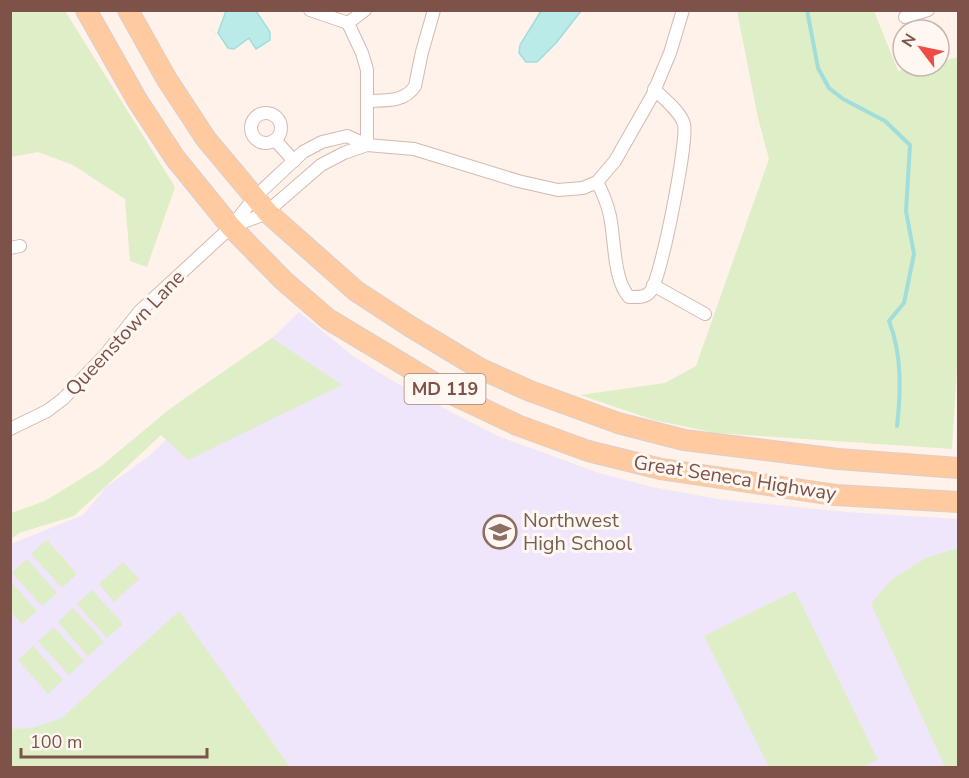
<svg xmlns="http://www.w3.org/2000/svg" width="969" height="778" viewBox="0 0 969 778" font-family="'Nunito Sans',sans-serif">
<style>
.education{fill:#efe6fb}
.green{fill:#deeec6}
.water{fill:#bbebe9;stroke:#a0dddb;stroke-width:1.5}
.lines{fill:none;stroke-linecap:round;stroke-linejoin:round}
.stream{stroke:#a0dddb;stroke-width:4}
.street-casing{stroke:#d5b9b0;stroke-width:14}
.primary-casing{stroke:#dacfcc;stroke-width:22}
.street{stroke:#fff;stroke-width:12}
.primary{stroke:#ffcaa0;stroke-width:20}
.labels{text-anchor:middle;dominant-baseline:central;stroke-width:6;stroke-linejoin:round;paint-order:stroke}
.shield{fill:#fff7f2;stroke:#a3847c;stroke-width:1.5}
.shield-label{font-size:18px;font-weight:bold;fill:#7c5249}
.street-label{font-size:20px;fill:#7c5249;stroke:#fff7f2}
.education-label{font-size:20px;fill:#785e54;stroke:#fff7f2;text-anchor:start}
</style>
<rect width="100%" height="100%" fill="#fef2ea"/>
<!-- education -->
<path class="education" d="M 299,312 L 353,356 L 393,381 L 453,413 L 498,436 L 599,473 L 652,487 L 718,499 L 847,512 L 958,519 L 958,767 L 11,768 L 11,544 L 83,515 L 106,487 L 148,457 Z"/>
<!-- green -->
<g class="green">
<path d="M 10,11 L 65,11 L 175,187 L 147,267 L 130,261 L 125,199 L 73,165 L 38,152 L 11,157 Z"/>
<path d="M 737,11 L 874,11 L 898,71 L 921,66 L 939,66 L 939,62 L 958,57 L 958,351 L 952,449 L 716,433 L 654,420 L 580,395 L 665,383 L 696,366 L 769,159 L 758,118 Z"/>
<path d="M 272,338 L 342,385 L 188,460 L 161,435 L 74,516 L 19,533 L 11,539 L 11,513 L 45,501 L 100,467 L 171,408 Z"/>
<path d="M 47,540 L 77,574 L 62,588 L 31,554 Z"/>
<path d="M 958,548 L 958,767 L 945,767 L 871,604 L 891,580 L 926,558 Z"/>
<path d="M 27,559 L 57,593 L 42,606 L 12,573 Z"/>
<path d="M 123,562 L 139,579 L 114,602 L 99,584 Z"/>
<path d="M 10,581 L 37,611 L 22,624 L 11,612 Z"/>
<path d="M 92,590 L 123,624 L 107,638 L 77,604 Z"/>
<path d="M 795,591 L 878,760 L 863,767 L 769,767 L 704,636 Z"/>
<path d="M 73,608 L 104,642 L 88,656 L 58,622 Z"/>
<path d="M 179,611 L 290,767 L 11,767 L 11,729 L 32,728 L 62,718 Z"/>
<path d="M 54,627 L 84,661 L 69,675 L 38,641 Z"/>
<path d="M 33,646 L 63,680 L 48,694 L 18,660 Z"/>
</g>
<!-- water -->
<g class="water">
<path d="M 226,11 L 256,11 L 270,32 L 270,40 L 256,49 L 249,38 L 234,49 L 228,48 L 218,33 Z"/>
<path d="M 541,11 L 581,11 L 556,43 L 537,62 L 526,62 L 519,53 L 520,45 Z"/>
</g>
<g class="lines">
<!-- stream -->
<path class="stream" d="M 807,10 L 818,68 L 829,88 L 843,99 L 885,121 L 910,145 L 906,211 L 914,254 L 904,303 L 889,321 C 902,354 901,391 897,426"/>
<!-- street casing -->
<g class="street-casing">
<g id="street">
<path d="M 310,10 L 348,23"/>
<path d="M 365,10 L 348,23 L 362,53 L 367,70 L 367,145"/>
<path d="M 905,17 L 928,10"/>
<path d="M 367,101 C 385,100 404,103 415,86 L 422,52 L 434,10"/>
<circle cx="266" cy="128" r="15"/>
<path d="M 275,140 L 294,161"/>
<path d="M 597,182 C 603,193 607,203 610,216 C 615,240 613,279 629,297 C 636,297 645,298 650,292 C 661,280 688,141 684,124 C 680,111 664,99 654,89"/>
<path d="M 232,226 L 268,213 L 276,204 L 321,165 L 344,153 L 367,145"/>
<path d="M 10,248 L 20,246"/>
<path d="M 653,285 L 705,314"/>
<path d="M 10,429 L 47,411 L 63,399 L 105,355 L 139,312 L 231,227 L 255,197 L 303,152 L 322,142 L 347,136 L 367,145 L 414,149 L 518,181 L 558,190 L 583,188 L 597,182 L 615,161 L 652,96 L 670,53 L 683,10"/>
</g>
</g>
<!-- primary casing -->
<g class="primary-casing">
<g id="primary">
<path d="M 86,10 L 137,100 L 175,158 L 231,227 L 284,281 L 328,319 L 456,396 L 517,425 L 588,451 L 661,469 L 835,495 L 958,502"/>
<path d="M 128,10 L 166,78 L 206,139 L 268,213 L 356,291 L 411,327 L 479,368 L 530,391 L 618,423 L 684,440 L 838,459 L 958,468"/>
</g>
</g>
<!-- street -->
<use href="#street" class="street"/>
<!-- primary -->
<use href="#primary" class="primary"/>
</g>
<!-- icons -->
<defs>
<g id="school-ring" transform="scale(1.725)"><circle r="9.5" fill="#fff7f2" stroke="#8d6e63" stroke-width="1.5"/><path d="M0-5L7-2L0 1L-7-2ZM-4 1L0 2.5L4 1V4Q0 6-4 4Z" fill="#8d6e63"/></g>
</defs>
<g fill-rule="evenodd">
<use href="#school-ring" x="500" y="532"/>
</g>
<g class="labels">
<!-- shield labels -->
<rect class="shield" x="404.5" y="374" width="81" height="30" rx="4.5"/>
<g class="shield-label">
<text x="445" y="389">MD 119</text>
</g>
<!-- street labels -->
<g class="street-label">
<text transform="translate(125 333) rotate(-47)">Queenstown Lane</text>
<text transform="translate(735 478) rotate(9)">Great Seneca Highway</text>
</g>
<!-- education labels -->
<g class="education-label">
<text x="523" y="520">Northwest<tspan x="523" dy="23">High School</tspan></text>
</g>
</g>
<!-- border -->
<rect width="969" height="778" fill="none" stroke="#7c5249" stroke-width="24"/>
<!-- north arrow -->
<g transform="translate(921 48) rotate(302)"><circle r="28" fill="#fff7f2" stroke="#cbb5ae" stroke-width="1.5"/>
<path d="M0-4.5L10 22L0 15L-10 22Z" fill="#f14b45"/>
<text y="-9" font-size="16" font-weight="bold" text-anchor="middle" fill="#7c5249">N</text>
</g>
<!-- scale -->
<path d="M21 748v9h186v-9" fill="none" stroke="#7c5249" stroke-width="3"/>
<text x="30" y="748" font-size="18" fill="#7c5249" stroke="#fff7f2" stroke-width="4.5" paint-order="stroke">100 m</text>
</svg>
